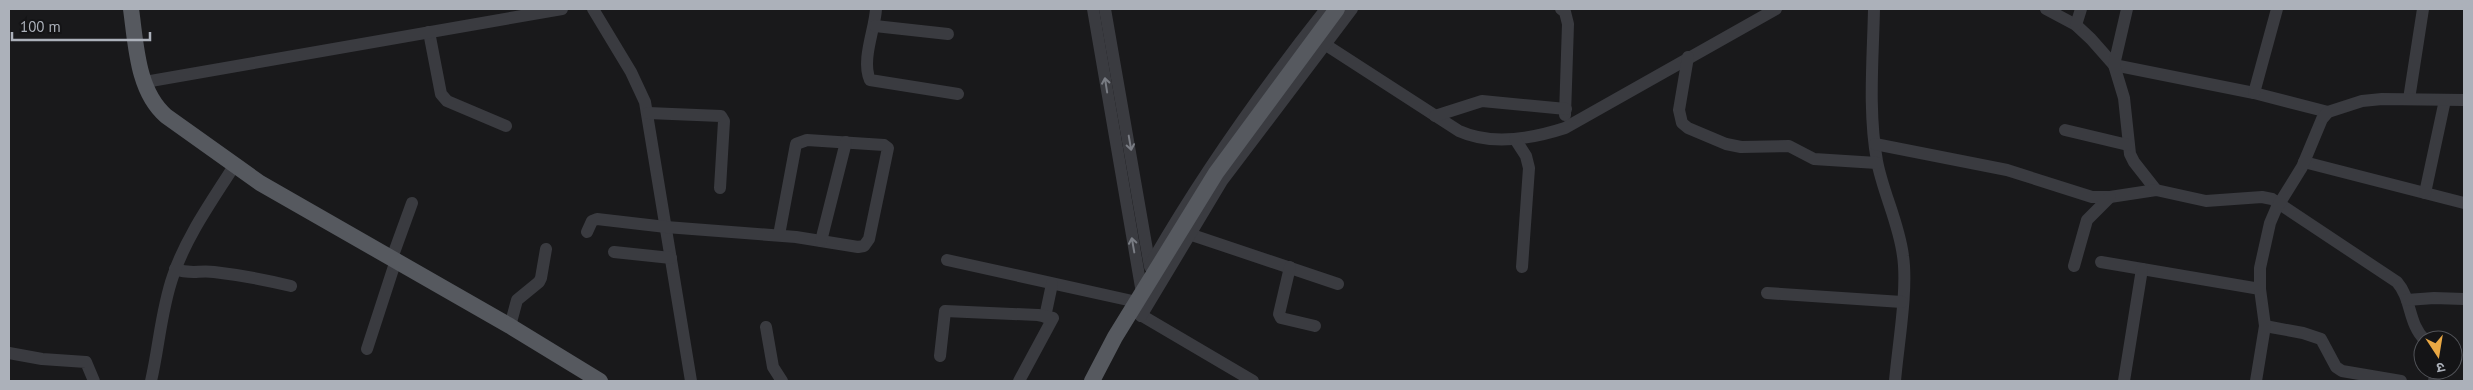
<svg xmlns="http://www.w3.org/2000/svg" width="2473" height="390" viewBox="0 0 2473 390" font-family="'PT Sans','Noto Sans Devanagari',sans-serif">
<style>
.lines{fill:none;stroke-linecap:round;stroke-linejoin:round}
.minor{stroke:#3a3b40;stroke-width:12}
.major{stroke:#56595f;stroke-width:16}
.oneway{stroke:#797c83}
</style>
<rect width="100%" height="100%" fill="#19191b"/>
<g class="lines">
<!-- minor -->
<g class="minor">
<path d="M 593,9 L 631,72 L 645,102 L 691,381"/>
<path d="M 876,9 C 875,29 861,60 870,80 L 958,94"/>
<path d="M 1093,9 L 1142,293"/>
<path d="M 1105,9 L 1150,267"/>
<path d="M 1561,9 L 1565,12 L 1568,24 L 1565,115"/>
<path d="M 1874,9 C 1873,59 1868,111 1877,161 C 1883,193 1899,223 1903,256 C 1908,290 1898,345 1895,381"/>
<path d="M 2046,9 L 2076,25 L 2091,39 L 2114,65 L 2254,93 L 2328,112"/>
<path d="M 2127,9 L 2114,65 L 2124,98 L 2130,154 L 2134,162 L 2156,190"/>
<path d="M 2076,25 L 2081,9"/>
<path d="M 875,26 L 948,34"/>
<path d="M 429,32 L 441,94 L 447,101 L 506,126"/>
<path d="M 1326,45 L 1459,131 C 1492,146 1531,139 1565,128 L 1776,9"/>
<path d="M 1688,57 L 1679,110 L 1682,123 L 1688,128 L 1726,144 L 1741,147 L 1789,146 L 1814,159 L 1877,163"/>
<path d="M 145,82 L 562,9"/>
<path d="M 2254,93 L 2277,9"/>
<path d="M 2409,99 L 2423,9"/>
<path d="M 648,113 L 721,116 L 724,121 L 720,188"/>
<path d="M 1435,116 L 1482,101 L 1566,109"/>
<path d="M 2065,130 L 2128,145"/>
<path d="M 1515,139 L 1526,156 L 1529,168 L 1522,267"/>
<path d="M 1875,144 L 2007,170 L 2092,197 L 2110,197 L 2156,190 L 2206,201 L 2262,197 L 2272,199 L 2397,282 C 2412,299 2408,324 2425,340"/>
<path d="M 2304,162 L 2464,203"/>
<path d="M 2425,193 L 2445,100"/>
<path d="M 587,232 L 592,221 L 597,219 L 666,227 L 796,237 L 858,247 L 864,246 L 869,239 L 888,148 L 884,145 L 807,140 L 796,144 L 779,235"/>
<path d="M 1189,234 L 1338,284"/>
<path d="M 821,241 L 846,142"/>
<path d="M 614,252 L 671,258"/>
<path d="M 392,258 L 412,203"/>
<path d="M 947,260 L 1137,302"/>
<path d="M 2101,262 L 2260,289"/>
<path d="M 1150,265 C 1202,174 1261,91 1326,9"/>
<path d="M 2074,266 L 2087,220 L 2110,197"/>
<path d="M 1290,267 L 1279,314 L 1281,318 L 1315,326"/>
<path d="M 175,269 C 192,275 198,270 214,272 C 240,275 266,280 291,286"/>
<path d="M 1767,293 L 1902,302"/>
<path d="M 2407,300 L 2434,298 L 2464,299"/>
<path d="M 1134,311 L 1253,381"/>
<path d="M 1141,316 L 1222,181 L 1352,9"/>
<path d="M 1045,317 L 1052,284"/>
<path d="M 510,326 L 517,300 L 539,282 L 541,278 L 546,249"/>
<path d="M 2265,326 L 2303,333 L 2321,339 L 2336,367 L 2342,371 L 2401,381"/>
<path d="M 766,327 L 773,367 L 782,381"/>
<path d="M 367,349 L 396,260"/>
<path d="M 9,353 L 42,359 L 86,362 L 94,381"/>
<path d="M 940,356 L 945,311 L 1038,315 L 1053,318 L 1019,381"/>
<path d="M 151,381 C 159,347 161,310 173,276 C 186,237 212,201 234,166"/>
<path d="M 2124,381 L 2142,269"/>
<path d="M 2256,381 L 2265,326 L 2260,289 L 2260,268 L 2270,223 L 2276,209 L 2302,167 L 2322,119 L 2328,112 L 2362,101 L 2382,99 L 2464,100"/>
<path d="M 2434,381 L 2436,370"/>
</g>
<!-- major -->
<g class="major">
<path d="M 131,9 C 136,44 137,91 166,116 L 260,183 L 510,326 L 600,381"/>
<path d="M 1092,381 L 1115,337 L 1216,173 L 1337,9"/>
</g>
</g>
<!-- one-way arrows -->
<defs><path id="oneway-shaft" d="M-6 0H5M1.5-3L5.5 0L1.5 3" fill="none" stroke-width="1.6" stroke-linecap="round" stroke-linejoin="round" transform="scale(1.25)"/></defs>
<g class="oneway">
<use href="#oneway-shaft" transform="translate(1106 85) rotate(-99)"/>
<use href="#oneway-shaft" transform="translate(1130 143) rotate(80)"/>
<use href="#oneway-shaft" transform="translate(1133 245) rotate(-100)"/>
</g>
<!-- border -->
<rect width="2473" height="390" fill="none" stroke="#acb1ba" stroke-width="20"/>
<!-- north arrow -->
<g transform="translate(2438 355) rotate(168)"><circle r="24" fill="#141416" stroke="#515358"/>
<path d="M0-4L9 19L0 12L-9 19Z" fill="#e9a844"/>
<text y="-8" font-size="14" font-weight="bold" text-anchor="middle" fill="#acb1ba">उ</text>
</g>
<!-- scale -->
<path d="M12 32v8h138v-8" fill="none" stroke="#acb1ba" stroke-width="2.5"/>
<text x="20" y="32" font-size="15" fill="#acb1ba" stroke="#141416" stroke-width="4" paint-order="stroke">100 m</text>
</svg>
